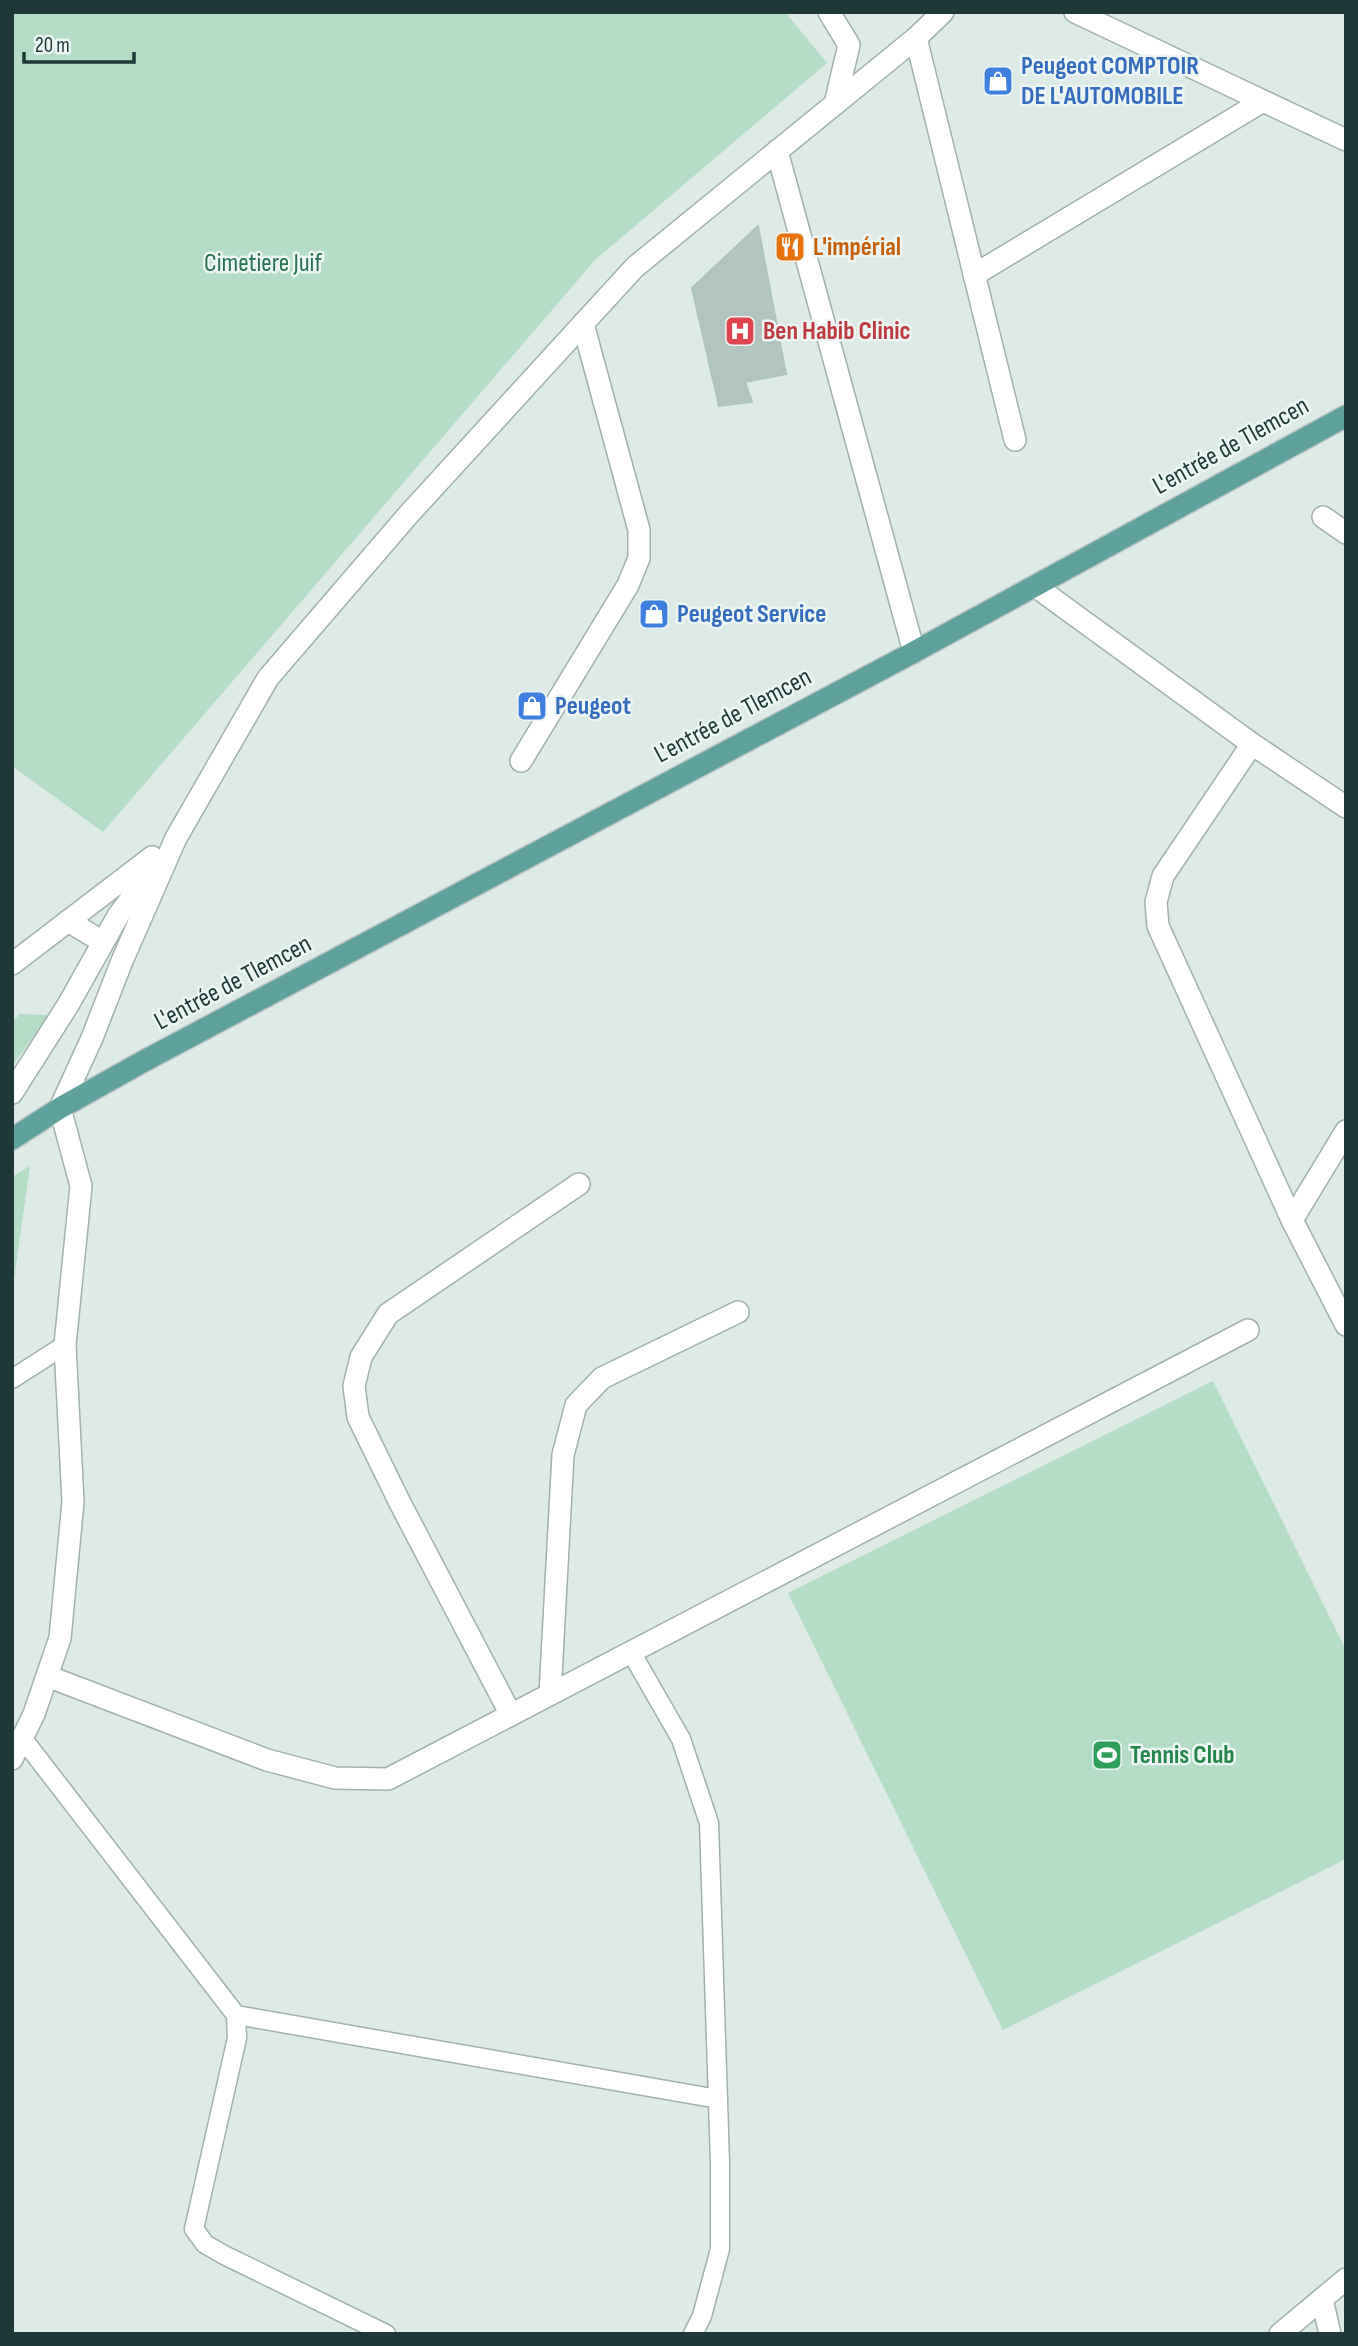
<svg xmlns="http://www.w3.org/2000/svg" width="1358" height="2346" viewBox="0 0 1358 2346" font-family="'Sofia Sans Condensed',sans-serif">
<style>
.green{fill:#b4dcc7}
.building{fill:#b2c4c0;stroke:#afc3bf;stroke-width:2}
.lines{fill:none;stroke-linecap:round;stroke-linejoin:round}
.service-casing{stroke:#a0b1ae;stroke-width:21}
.minor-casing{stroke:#a0b1ae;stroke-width:24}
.primary-casing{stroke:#bcc4c3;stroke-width:24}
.service{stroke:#fff;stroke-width:18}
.minor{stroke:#fff;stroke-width:21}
.primary{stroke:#5fa29d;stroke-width:21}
.labels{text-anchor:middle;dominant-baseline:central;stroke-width:5;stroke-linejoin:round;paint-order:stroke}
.shop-label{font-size:26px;font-weight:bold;fill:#366cbe;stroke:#edf6f3;text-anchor:start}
.food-label{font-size:26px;font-weight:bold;fill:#c56008;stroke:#edf6f3;text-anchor:start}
.park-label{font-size:26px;fill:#277252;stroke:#edf6f3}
.health-label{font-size:26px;font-weight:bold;fill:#be3a42;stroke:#edf6f3;text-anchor:start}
.street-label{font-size:26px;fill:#1e3937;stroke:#edf6f3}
.leisure-label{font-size:26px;font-weight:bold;fill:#27864d;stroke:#edf6f3;text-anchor:start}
</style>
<rect width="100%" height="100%" fill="#ddeae6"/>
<!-- green -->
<g class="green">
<path d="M 12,12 L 785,12 L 827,63 L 595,260 L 103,832 L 12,766 Z"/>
<path d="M 20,1014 L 49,1015 L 12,1066 L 12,1022 Z"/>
<path d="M 30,1166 L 12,1293 L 12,1177 Z"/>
<path d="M 1213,1381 L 1346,1650 L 1346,1859 L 1003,2030 L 788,1593 Z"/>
</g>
<!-- building -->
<path class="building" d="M 758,226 L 786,374 L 745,382 L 752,402 L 719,406 L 692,288 Z"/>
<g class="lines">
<!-- service casing -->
<g class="service-casing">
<g id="service">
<path d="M 12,1379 L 65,1345"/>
<path d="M 631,1652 L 681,1739 L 709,1823 L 720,2163 L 720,2249 L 702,2316 L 693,2334"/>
<path d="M 23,1739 L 236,2015 L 237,2038 L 194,2229 L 205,2244 L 224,2255 L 386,2334"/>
<path d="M 236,2015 L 718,2099"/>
</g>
</g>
<!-- minor casing -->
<g class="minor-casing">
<g id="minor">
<path d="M 829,12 L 849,45 L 835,104"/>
<path d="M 1075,12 L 1263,101"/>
<path d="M 916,38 L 1015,440"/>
<path d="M 777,151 L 914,652"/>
<path d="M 974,275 L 1263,101 L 1346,140"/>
<path d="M 1323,517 L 1346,533"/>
<path d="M 1035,586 L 1252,744 L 1346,807"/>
<path d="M 1252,744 L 1163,876 L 1156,902 L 1158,926 L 1292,1220 L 1346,1325"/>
<path d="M 521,761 L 628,585 L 639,558 L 639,530 L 583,324"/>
<path d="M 68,921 L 103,942"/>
<path d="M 12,964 L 152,857"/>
<path d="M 12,1093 L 68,1005 L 118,916 L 156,865"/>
<path d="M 1292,1220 L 1346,1131"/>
<path d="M 47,1676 L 267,1760 L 335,1778 L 388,1779 L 1248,1330"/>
<path d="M 550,1694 L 563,1455 L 576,1405 L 602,1378 L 738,1312"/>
<path d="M 511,1715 L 400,1503 L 358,1417 L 354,1386 L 361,1357 L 388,1314 L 579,1184"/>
<path d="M 12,1759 L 34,1714 L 60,1638 L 73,1502 L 65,1345 L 81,1186 L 60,1108 L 92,1038 L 122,961 L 176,838 L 268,678 L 409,514 L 635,267 L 916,38 L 943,12"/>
<path d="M 1322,2299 L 1330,2334"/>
<path d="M 1280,2334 L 1346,2279"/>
</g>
</g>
<!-- primary casing -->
<g class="primary-casing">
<path id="primary" d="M 12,1139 L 60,1108 L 144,1061 L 914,652 L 1346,416"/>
</g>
<!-- service -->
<use href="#service" class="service"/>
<!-- minor -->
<use href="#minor" class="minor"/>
<!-- primary -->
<use href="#primary" class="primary"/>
</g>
<!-- icons -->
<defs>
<g id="shop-square" transform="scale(1.575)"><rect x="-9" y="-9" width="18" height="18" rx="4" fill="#3f7fe0" stroke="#edf6f3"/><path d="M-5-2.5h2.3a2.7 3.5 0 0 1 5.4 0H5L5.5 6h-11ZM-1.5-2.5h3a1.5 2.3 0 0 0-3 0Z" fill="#fff"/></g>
<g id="restaurant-square" transform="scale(1.575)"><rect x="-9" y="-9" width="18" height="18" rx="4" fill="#e8710a" stroke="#edf6f3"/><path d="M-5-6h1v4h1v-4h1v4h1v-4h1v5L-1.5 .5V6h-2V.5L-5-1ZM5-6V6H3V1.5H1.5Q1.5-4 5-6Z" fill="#fff"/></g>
<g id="hospital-square" transform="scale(1.575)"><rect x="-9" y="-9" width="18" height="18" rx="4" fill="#e0444e" stroke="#edf6f3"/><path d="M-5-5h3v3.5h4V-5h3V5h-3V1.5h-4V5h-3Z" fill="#fff"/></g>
<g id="stadium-square" transform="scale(1.575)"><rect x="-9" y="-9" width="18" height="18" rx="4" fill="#2e9e5b" stroke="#edf6f3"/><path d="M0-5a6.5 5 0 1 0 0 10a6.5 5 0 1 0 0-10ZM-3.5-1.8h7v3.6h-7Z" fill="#fff"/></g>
</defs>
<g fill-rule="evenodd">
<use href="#shop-square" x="998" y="81"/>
<use href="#restaurant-square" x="790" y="247"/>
<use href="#hospital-square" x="740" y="331"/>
<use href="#shop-square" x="654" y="614"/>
<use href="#shop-square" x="532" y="706"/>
<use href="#stadium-square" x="1107" y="1755"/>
</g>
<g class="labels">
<!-- shop labels -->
<g class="shop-label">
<text x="1021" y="66">Peugeot COMPTOIR<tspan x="1021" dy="30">DE L'AUTOMOBILE</tspan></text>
<text x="677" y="614">Peugeot Service</text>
<text x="555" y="706">Peugeot</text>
</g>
<!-- food labels -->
<g class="food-label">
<text x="813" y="247">L'impérial</text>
</g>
<!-- park labels -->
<g class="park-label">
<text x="263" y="263">Cimetiere Juif</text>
</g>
<!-- health labels -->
<g class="health-label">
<text x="763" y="331">Ben Habib Clinic</text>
</g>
<!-- street labels -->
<g class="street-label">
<text transform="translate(1231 446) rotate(-29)">L'entrée de Tlemcen</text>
<text transform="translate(733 716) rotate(-28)">L'entrée de Tlemcen</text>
<text transform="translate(233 983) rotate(-28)">L'entrée de Tlemcen</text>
</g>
<!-- leisure labels -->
<g class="leisure-label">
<text x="1130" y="1755">Tennis Club</text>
</g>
</g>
<!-- border -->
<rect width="1358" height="2346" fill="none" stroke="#1e3937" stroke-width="28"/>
<!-- scale -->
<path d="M24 52v10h110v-10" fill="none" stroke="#1e3937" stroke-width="3.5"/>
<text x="35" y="52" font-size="21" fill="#1e3937" stroke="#edf6f3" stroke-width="5" paint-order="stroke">20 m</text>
</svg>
